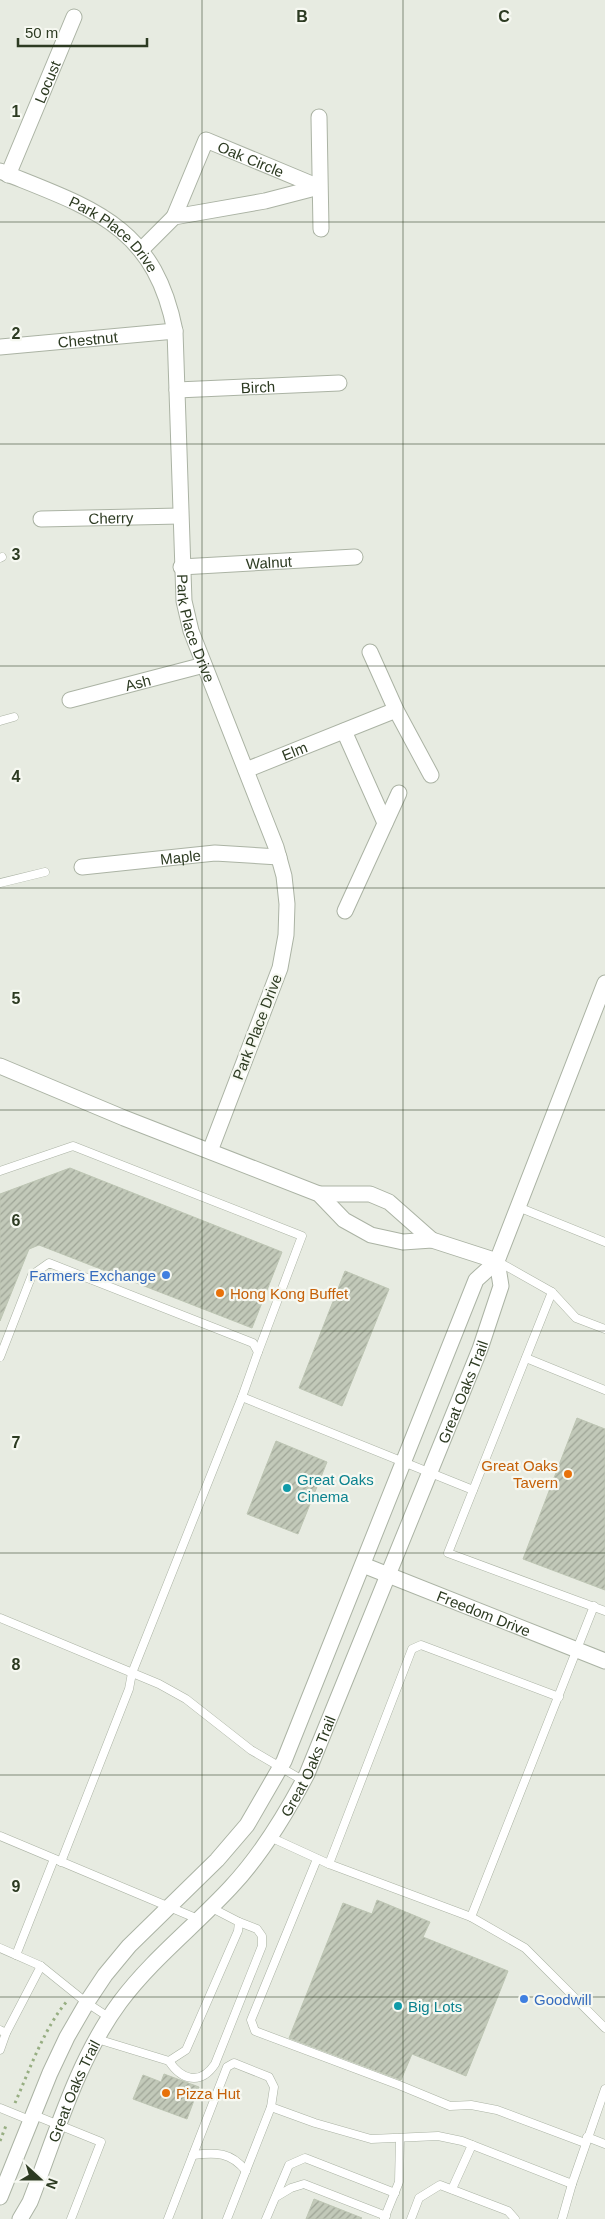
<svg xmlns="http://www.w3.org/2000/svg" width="605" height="2219" viewBox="0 0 605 2219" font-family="Helvetica,sans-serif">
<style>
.building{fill:url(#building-hatch);stroke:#bdc5b3}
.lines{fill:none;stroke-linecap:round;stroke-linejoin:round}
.service-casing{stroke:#abb3a4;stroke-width:9}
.minor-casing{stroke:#abb3a4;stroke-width:17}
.tertiary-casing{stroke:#abb3a4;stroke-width:17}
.path{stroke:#97ae82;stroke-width:3;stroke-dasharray:2.5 4;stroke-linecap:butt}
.service{stroke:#fff;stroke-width:8}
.minor{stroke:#fff;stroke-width:15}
.tertiary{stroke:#fff;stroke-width:15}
.grid{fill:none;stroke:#2d3b22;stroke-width:1;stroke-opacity:0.55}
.shop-dot{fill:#3f7fe0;stroke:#f6f8f1;stroke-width:2}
.food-dot{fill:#e8710a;stroke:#f6f8f1;stroke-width:2}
.culture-dot{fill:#0f9aa8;stroke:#f6f8f1;stroke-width:2}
.labels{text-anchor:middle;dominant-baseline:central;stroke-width:4.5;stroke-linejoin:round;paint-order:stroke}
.street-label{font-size:15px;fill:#2d3b22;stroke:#f6f8f1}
.shop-label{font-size:15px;fill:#366cbe;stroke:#f6f8f1;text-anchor:end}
.food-label{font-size:15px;fill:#c56008;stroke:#f6f8f1;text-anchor:start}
.culture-label{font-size:15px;fill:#0d838f;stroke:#f6f8f1;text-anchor:start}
.grid-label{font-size:16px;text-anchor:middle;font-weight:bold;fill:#2d3b22;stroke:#f6f8f1;stroke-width:4.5;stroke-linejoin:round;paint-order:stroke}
</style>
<defs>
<pattern id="building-hatch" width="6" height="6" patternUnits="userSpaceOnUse" patternTransform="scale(1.25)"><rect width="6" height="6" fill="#c2c9b9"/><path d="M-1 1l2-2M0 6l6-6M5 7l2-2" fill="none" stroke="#9ea496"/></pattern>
</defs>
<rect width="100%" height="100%" fill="#e7ebe1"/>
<!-- building -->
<g class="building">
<path d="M 70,1168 L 282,1252 L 252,1328 L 39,1245 L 29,1249 L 0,1321 L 0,1194 Z"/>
<path d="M 345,1271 L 389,1289 L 342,1406 L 299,1388 Z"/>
<path d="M 577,1418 L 605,1429 L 605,1590 L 523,1559 Z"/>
<path d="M 276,1441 L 327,1462 L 298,1534 L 247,1514 Z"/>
<path d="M 377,1900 L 430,1922 L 423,1937 L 508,1971 L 466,2076 L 412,2054 L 401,2080 L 289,2038 L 343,1903 L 372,1914 Z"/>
<path d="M 164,2074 L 199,2087 L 187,2119 L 133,2099 L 143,2075 L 161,2082 Z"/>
<path d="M 314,2199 L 362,2218 L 361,2219 L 306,2219 Z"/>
</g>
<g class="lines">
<!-- service casing -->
<g class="service-casing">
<g id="service">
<path d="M 0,558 L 2,557"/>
<path d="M 0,721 L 14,717"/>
<path d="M 0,883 L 45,872"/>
<path d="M 0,1171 L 73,1146 L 302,1236 L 258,1352"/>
<path d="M 518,1207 L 605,1242"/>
<path d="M 497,1261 L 552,1292 L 576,1318 L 605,1329"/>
<path d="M 552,1292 L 448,1553 L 605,1611"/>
<path d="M 0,1357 L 32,1275 L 49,1263 L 253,1343 L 258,1352 L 242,1397 L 473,1490"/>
<path d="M 526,1358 L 605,1390"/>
<path d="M 594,1606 L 471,1917 L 525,1948 L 605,2028"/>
<path d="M 0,1618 L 159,1684 L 186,1699 L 251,1750 L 304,1781"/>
<path d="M 0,1836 L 198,1919"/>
<path d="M 270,1837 L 329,1864"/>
<path d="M 317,1859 L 251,2020 L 255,2031 L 399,2085 L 450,2106 L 471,2105 L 497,2110 L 585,2143"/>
<path d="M 61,1862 L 129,1689 L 132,1673 L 242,1397"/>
<path d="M 471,1917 L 329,1864 L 412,1649 L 421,1645 L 559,1697"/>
<path d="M 0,1948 L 41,1966 L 87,2003 L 110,2018"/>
<path d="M 16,1955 L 54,1859"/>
<path d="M 0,2030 L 6,2033 L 0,2050"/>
<path d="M 6,2033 L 41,1966"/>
<path d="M 97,2039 L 169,2061 L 186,2050 L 238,1931 L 239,1922 L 210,1907"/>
<path d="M 169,2061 C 182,2081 201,2085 215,2064 L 262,1946 L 262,1936 L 257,1929 L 239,1922"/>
<path d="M 0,2108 L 32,2121"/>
<path d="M 34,2115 L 101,2142 L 71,2219"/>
<path d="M 587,2137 L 605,2144"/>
<path d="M 193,2155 C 216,2152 231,2152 246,2171"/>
<path d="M 452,2189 L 472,2145"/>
<path d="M 276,2197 L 291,2188 L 304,2184 L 386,2216"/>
<path d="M 168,2219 L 227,2067 L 234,2063 L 269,2077 L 274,2087 L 271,2107"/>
<path d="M 227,2219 L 271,2107 L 315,2123 L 371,2139 L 438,2136 L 462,2141 L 572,2184 L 605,2089"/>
<path d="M 266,2219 L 289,2165 L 305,2158 L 395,2193"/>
<path d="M 384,2219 L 399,2182 L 400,2138"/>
<path d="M 411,2219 L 419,2198 L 440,2185 L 508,2211 L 515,2219"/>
<path d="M 562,2219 L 572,2184"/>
</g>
</g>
<!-- minor casing -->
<g class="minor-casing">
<g id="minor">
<path d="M 319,117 L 321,229"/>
<path id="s1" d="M 0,171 C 91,208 154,224 175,331 L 184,601 L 191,631 L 276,847 L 284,876 L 287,904 L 286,935 L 280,968 L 210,1151"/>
<path id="s2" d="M 8,175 L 74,17"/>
<path id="s3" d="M 174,217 L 206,140 L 319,187"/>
<path d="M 141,250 L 174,217 L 265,201 L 319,187"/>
<path id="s4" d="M 0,347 L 175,331"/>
<path id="s5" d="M 177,390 L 339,383"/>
<path id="s6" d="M 41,519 L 180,516"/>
<path id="s7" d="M 181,567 L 355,557"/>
<path d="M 370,652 L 396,710 L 431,775"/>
<path id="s8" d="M 70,700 L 204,665"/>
<path d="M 344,731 L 385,823"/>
<path id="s9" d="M 246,770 L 396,710"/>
<path id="s10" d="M 82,867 L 215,853 L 279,857"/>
<path d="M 345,911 L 399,793"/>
<path d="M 0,1066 L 124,1118 L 319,1194 L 344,1220 L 371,1235 L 403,1242 L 432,1240 L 497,1261"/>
<path d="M 319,1194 L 370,1194 L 389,1202 L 432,1240"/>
<path id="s11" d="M 363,1565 L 605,1661"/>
</g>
</g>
<!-- tertiary casing -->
<g class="tertiary-casing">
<g id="tertiary">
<path d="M 0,2197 L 50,2073 L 67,2037 L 89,1999 L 105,1975 L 129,1946 L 217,1860 L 247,1825 L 284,1761 L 476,1280 L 497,1261 L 605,983"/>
<path id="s12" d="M 20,2219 L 30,2202 C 56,2135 77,2060 120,2002 C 152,1959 195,1926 231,1887 C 262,1854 286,1814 307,1774 L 480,1349 L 501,1286 L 497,1261"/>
</g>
</g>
<!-- path -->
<g class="path">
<path d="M 15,2103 C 29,2071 45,2026 68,2000"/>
<path d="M 0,2141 L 7,2123"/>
</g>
<!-- service -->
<use href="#service" class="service"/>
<!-- minor -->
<use href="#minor" class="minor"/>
<!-- tertiary -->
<use href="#tertiary" class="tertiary"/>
</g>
<!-- grid -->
<path class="grid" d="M 202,0 L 202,2219M 403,0 L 403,2219M 0,222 L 605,222M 0,444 L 605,444M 0,666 L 605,666M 0,888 L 605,888M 0,1110 L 605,1110M 0,1331 L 605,1331M 0,1553 L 605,1553M 0,1775 L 605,1775M 0,1997 L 605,1997"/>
<!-- markers -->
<g class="shop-dot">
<circle cx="166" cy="1275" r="5"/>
<circle cx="524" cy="1999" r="5"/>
</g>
<g class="food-dot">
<circle cx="220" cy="1293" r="5"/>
<circle cx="568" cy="1474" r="5"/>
<circle cx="166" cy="2093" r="5"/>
</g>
<g class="culture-dot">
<circle cx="287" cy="1488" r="5"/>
<circle cx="398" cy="2006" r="5"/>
</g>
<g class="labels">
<!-- street labels -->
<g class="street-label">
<text stroke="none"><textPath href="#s2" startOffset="101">Locust</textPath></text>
<text stroke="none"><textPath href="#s3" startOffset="132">Oak Circle</textPath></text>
<text stroke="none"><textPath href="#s1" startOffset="132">Park Place Drive</textPath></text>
<text stroke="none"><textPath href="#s4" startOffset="88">Chestnut</textPath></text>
<text stroke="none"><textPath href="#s5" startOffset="81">Birch</textPath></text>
<text stroke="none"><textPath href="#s6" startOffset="70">Cherry</textPath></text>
<text stroke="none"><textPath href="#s7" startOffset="88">Walnut</textPath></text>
<text stroke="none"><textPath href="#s1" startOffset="551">Park Place Drive</textPath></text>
<text stroke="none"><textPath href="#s8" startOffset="70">Ash</textPath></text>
<text stroke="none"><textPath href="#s9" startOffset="52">Elm</textPath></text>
<text stroke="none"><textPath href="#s10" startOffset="99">Maple</textPath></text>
<text transform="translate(257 1027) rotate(-69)">Park Place Drive</text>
<text stroke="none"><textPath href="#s12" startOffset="949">Great Oaks Trail</textPath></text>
<text stroke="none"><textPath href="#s11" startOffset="130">Freedom Drive</textPath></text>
<text stroke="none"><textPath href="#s12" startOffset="544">Great Oaks Trail</textPath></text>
<text stroke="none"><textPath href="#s12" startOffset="139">Great Oaks Trail</textPath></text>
</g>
<!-- shop labels -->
<g class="shop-label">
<text x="156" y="1275">Farmers Exchange</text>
<text x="534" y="1999" text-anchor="start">Goodwill</text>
</g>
<!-- food labels -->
<g class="food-label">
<text x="230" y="1293">Hong Kong Buffet</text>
<text x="558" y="1465" text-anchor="end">Great Oaks<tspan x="558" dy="17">Tavern</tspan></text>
<text x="176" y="2093">Pizza Hut</text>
</g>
<!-- culture labels -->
<g class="culture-label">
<text x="297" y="1479">Great Oaks<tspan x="297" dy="17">Cinema</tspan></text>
<text x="408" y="2006">Big Lots</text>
</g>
</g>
<g class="grid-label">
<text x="302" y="22">B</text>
<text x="504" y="22">C</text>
<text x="16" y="117">1</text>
<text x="16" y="339">2</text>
<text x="16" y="560">3</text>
<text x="16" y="782">4</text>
<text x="16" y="1004">5</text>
<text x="16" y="1226">6</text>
<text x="16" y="1448">7</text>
<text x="16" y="1670">8</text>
<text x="16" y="1892">9</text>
</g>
<!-- north arrow -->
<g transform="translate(40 2179) rotate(111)" stroke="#f6f8f1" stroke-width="4" paint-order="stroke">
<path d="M0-4L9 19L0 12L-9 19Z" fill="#2d3b22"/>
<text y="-8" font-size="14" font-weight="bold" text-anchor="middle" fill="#2d3b22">N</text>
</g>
<!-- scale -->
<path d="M18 38v8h129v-8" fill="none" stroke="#2d3b22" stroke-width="2.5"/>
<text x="25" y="38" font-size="15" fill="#2d3b22" stroke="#f6f8f1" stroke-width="4" paint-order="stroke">50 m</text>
</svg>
